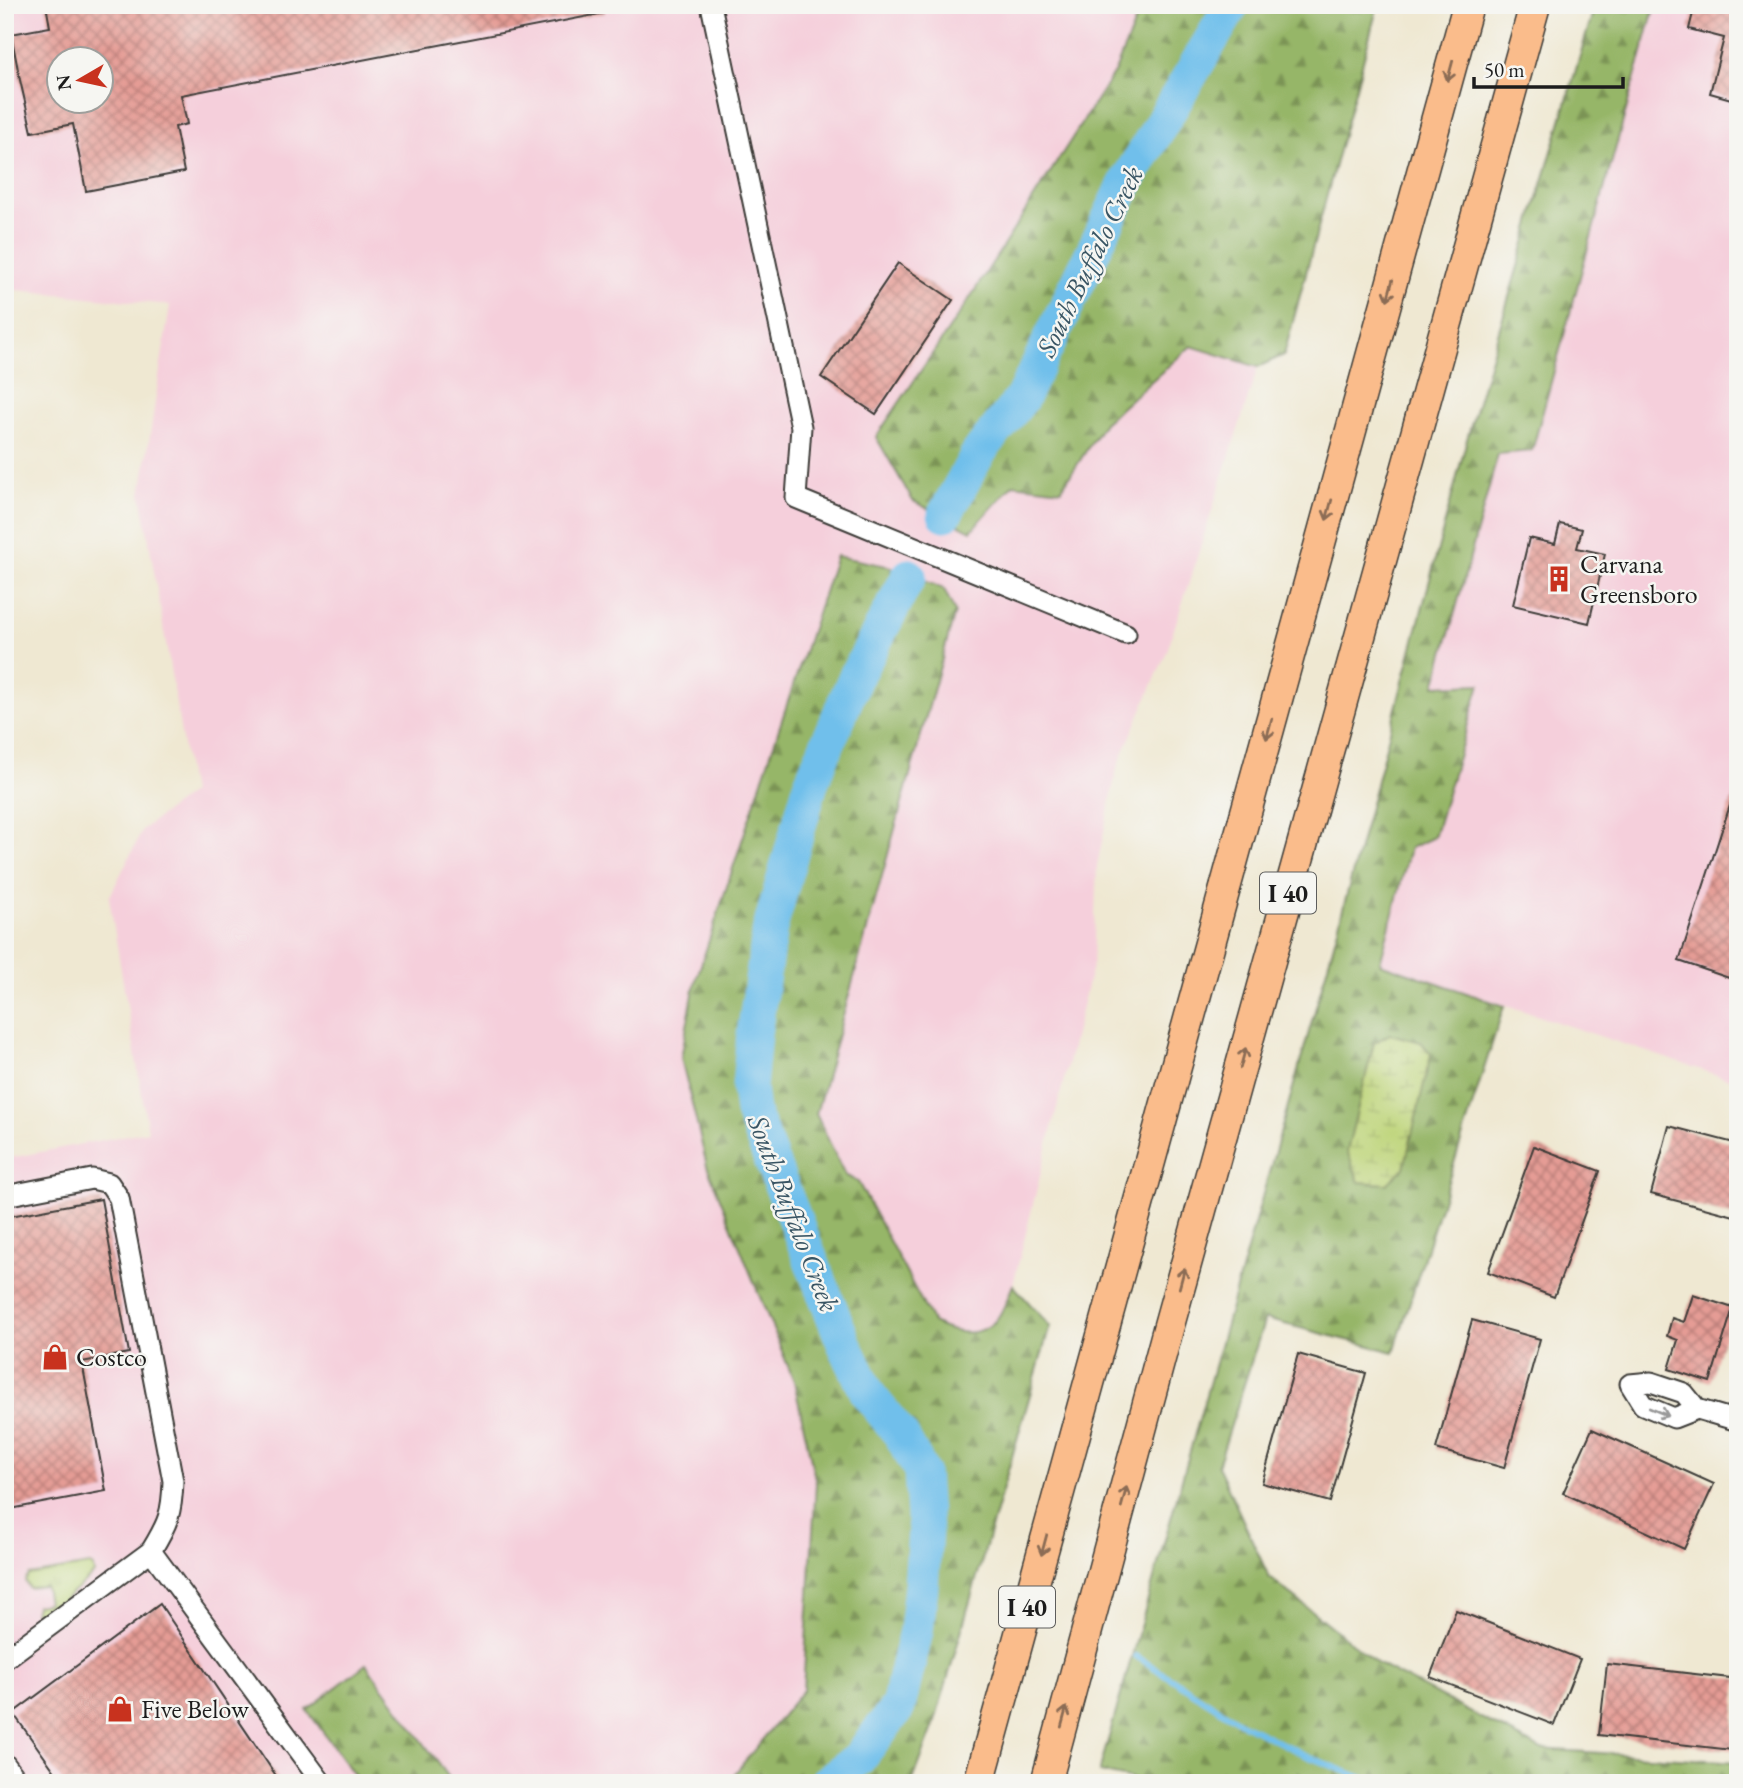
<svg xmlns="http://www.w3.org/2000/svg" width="1743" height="1788" viewBox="0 0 1743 1788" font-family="'EB Garamond',serif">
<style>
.built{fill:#f5cfdb;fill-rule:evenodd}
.grass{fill:url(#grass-tufts);stroke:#6c784a;stroke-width:2}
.forest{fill:url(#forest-firs);stroke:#596942;stroke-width:2}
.wetland{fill:url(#wetland-marsh);stroke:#6c784a;stroke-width:2}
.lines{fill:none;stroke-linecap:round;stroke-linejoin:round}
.stream{stroke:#70bfeb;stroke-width:6}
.river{stroke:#70bfeb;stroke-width:35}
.building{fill:url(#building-cross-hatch);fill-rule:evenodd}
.minor-casing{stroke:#3c3b37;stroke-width:23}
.highway-casing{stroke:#3c3b37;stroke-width:33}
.minor{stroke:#fff;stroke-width:19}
.highway{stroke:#fabc8b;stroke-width:30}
.oneway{stroke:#8b6c54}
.oneway2{stroke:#999}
.labels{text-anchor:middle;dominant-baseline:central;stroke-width:5;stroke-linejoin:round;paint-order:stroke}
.shield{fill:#f6f6f2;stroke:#5d5d5c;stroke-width:2}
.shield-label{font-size:24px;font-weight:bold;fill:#1c1c1c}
.poi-label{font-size:26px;fill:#1c1c1c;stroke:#f6f6f2;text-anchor:start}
.water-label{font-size:28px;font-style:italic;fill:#395564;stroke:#f6f6f2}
</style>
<defs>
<pattern id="grass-tufts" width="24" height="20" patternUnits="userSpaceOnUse" patternTransform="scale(1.75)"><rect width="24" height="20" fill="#bdd478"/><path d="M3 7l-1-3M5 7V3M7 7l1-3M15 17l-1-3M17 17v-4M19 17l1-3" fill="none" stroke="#a2b567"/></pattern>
<pattern id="forest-firs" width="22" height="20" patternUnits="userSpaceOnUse" patternTransform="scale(1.75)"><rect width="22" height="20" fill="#96b668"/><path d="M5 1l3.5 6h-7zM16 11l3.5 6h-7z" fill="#7a9355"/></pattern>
<pattern id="wetland-marsh" width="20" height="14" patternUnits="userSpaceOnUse" patternTransform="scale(1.75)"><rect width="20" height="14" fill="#bdd478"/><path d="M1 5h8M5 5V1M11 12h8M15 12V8" fill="none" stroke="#a2b567"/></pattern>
<pattern id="building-cross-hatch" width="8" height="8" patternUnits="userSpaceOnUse" patternTransform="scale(1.75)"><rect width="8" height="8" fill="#e59c95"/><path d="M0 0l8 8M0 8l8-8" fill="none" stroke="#b97e79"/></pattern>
</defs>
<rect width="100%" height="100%" fill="#f6f6f2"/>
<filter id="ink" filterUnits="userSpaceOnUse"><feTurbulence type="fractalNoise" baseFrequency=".0143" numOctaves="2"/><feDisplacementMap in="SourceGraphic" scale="14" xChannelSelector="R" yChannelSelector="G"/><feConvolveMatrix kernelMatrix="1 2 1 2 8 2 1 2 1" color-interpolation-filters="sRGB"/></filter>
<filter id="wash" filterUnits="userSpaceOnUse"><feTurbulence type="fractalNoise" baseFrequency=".00686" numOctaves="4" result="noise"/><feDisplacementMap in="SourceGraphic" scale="28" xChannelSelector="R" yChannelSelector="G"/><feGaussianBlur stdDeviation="1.57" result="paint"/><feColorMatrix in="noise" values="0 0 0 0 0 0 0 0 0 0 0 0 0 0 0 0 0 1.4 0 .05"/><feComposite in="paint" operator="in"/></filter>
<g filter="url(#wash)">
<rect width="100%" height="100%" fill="#efe8d2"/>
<!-- built -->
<g class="built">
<path d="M 5,5 L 1142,5 L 1115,71 L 968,301 L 876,437 L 971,531 L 1014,484 L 1061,490 L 1104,423 L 1191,346 L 1258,367 L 1167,651 L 1117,768 L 1097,866 L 1093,962 L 1013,1285 L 996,1321 L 974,1333 L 948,1331 L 933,1323 L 858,1182 L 845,1175 L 816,1114 L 955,612 L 944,589 L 836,557 L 695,984 L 681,1058 L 707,1166 L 794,1381 L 816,1483 L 803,1690 L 727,1783 L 453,1783 L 366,1664 L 308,1710 L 360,1783 L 5,1783 L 5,1159 L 148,1131 L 109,898 L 143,829 L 191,793 L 141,494 L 170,305 L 5,289 ZM 60,60 L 102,60 L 102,102 L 60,102 Z"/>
<path d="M 1655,5 L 1738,5 L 1738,1082 L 1379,963 L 1410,848 L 1480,685 L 1434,687 L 1498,453 L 1532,451 Z"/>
</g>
<!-- grass -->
<path class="grass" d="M 90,1565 L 93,1567 L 94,1574 L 44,1617 L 34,1613 L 36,1605 L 48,1603 L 45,1586 L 29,1588 L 25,1581 L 29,1575 Z"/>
<!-- forest -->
<g class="forest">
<path d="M 1142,5 L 1378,5 L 1284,355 L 1258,367 L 1191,346 L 1104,423 L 1061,490 L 1013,484 L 971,531 L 913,501 L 876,437 L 968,301 L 1115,71 Z"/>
<path d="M 1595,5 L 1655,5 L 1532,451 L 1498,454 L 1435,686 L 1480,684 L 1434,837 L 1410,848 L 1380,963 L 1504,1006 L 1394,1352 L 1265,1319 L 1218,1466 L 1269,1577 L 1378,1664 L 1540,1749 L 1738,1762 L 1738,1783 L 1152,1783 L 1099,1772 L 1333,947 L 1467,439 Z"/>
<path d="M 836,556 L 892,567 L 944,589 L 955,612 L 816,1114 L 845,1175 L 858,1182 L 933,1323 C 952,1333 978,1339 995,1321 C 1003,1313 1008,1296 1013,1285 L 1050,1326 L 934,1725 L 912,1783 L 727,1783 L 803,1690 L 816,1483 L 794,1381 L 707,1166 L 681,1058 L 695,983 Z"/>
<path d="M 366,1664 L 453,1783 L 360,1783 L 307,1710 Z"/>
</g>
<!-- wetland -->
<path class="wetland" d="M 1390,1034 L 1421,1042 L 1431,1054 L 1404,1168 L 1387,1184 L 1359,1182 L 1347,1151 L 1374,1043 Z"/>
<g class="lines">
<!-- stream -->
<path class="stream" d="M 1136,1656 L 1239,1722 L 1309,1757 L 1375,1783"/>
<!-- river -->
<g class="river">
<path d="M 945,514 L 979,452 L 1022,398 L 1127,181 L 1232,5"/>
<path d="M 826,1783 L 859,1758 L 898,1707 L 916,1631 L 921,1587 L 925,1531 L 921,1471 L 901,1435 L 868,1394 L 844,1343 L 752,1112 L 749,1087 L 754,1034 L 770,928 L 811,783 L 855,678 L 909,576"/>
</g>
</g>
<g id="blocks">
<!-- building -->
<g class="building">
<path d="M 46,5 L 604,5 L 605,13 L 181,95 L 187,124 L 175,127 L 184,172 L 86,191 L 73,124 L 32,132 L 20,80 L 11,34 L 50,27 ZM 60,60 L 102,60 L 102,102 L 60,102 Z"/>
<path d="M 1695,5 L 1738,5 L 1738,101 L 1710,93 L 1724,38 L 1689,29 Z"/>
<path d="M 898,263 L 953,300 L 876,414 L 821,377 Z"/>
<path d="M 1560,524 L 1582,529 L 1577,548 L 1605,554 L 1589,623 L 1513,605 L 1529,538 L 1555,544 Z"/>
<path d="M 1735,790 L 1738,790 L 1738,981 L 1679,961 Z"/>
<path d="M 1669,1126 L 1738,1144 L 1738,1217 L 1651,1194 Z"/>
<path d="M 1534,1146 L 1600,1171 L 1554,1297 L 1488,1272 Z"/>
<path d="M 101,1199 L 129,1353 L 82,1362 L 106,1491 L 5,1510 L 5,1217 Z"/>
<path d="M 1693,1295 L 1733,1308 L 1710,1382 L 1669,1369 L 1678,1340 L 1667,1336 L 1672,1318 L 1684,1322 Z"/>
<path d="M 1472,1320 L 1540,1339 L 1504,1468 L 1436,1449 Z"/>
<path d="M 1298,1354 L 1366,1373 L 1330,1502 L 1262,1483 Z"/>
<path d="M 1592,1429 L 1714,1484 L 1684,1549 L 1563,1493 Z"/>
<path d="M 160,1604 L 281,1783 L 63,1783 L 13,1713 Z"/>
<path d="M 1456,1610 L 1580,1659 L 1554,1725 L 1430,1677 Z"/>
<path d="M 1607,1664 L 1738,1679 L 1732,1750 L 1599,1735 Z"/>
</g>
</g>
</g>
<g filter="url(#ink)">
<use href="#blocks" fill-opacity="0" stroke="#3c3b37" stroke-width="2"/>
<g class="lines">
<!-- minor casing -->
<g class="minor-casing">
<g id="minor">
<path d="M 711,5 L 801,427 L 796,498 L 1126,634"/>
<path d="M 5,1196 L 92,1179 L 109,1183 L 119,1198 L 173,1481 C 172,1514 168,1523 151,1551"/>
<path d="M 1697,1409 L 1674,1418 L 1643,1405 L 1630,1384 L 1651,1382 L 1684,1393 L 1697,1409 L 1738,1421"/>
<path d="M 5,1659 L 151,1551 L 322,1783"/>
<path d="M 5,1764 L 19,1783"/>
</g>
</g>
<!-- highway casing -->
<g class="highway-casing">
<g id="highway">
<path d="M 979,1783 L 1468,5"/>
<path d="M 1046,1783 L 1168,1329 L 1535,5"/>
</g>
</g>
<!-- minor -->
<use href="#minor" class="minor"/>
<!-- highway -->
<use href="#highway" class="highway"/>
</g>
<!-- one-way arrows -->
<defs><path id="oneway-shaft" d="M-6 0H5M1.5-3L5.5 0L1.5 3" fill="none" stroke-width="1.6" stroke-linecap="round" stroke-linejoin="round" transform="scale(1.75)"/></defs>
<g class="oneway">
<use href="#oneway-shaft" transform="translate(1450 71) rotate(105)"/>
<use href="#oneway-shaft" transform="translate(1390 290) rotate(105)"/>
<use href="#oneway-shaft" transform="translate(1329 510) rotate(105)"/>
<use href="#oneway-shaft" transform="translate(1269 729) rotate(105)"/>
<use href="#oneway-shaft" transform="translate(1243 1058) rotate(-75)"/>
<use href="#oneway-shaft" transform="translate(1182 1278) rotate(-75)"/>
<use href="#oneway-shaft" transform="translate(1124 1497) rotate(-75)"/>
<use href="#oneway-shaft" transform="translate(1044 1545) rotate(105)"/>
<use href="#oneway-shaft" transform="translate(1064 1717) rotate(-75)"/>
</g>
<use class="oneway2" href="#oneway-shaft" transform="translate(1659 1412) rotate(22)"/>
</g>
<!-- icons -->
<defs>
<g id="building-bare" transform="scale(2.1)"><path d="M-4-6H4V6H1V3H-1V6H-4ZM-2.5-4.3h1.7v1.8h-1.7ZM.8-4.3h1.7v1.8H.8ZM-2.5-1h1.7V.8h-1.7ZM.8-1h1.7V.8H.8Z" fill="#c8321e" stroke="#f6f6f2" stroke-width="2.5" paint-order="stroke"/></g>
<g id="shop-bare" transform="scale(2.1)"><path d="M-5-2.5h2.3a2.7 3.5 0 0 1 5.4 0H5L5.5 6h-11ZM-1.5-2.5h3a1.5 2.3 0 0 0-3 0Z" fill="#c8321e" stroke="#f6f6f2" stroke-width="2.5" paint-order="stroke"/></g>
</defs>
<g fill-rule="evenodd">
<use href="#building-bare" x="1559" y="579"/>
<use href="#shop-bare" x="55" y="1357"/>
<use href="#shop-bare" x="120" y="1709"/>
</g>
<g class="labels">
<!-- shield labels -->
<g class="shield">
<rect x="1260" y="872.5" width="56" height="41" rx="5"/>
<rect x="999" y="1586.5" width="56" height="41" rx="5"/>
</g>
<g class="shield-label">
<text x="1288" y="893">I 40</text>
<text x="1027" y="1607">I 40</text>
</g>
<!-- poi labels -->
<g class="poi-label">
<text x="1580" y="564">Carvana<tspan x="1580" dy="30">Greensboro</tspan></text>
<text x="76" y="1357">Costco</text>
<text x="141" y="1709">Five Below</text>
</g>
<!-- water labels -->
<g class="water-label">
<text transform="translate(1089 261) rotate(-64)">South Buffalo Creek</text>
<text transform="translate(794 1213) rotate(69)">South Buffalo Creek</text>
</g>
</g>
<!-- margin -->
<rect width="1743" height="1788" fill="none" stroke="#f6f6f2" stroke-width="28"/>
<!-- north arrow -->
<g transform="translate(80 80) rotate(261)"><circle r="33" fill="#f6f6f2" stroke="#9f9f9c" stroke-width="2"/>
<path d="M0-5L12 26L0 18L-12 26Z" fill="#c8321e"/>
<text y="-10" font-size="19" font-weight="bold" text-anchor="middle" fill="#1c1c1c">N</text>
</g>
<!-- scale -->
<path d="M1474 77v10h149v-10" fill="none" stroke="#1c1c1c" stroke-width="3.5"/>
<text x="1484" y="77" font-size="21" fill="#1c1c1c" stroke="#f6f6f2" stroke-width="5" paint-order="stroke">50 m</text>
</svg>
